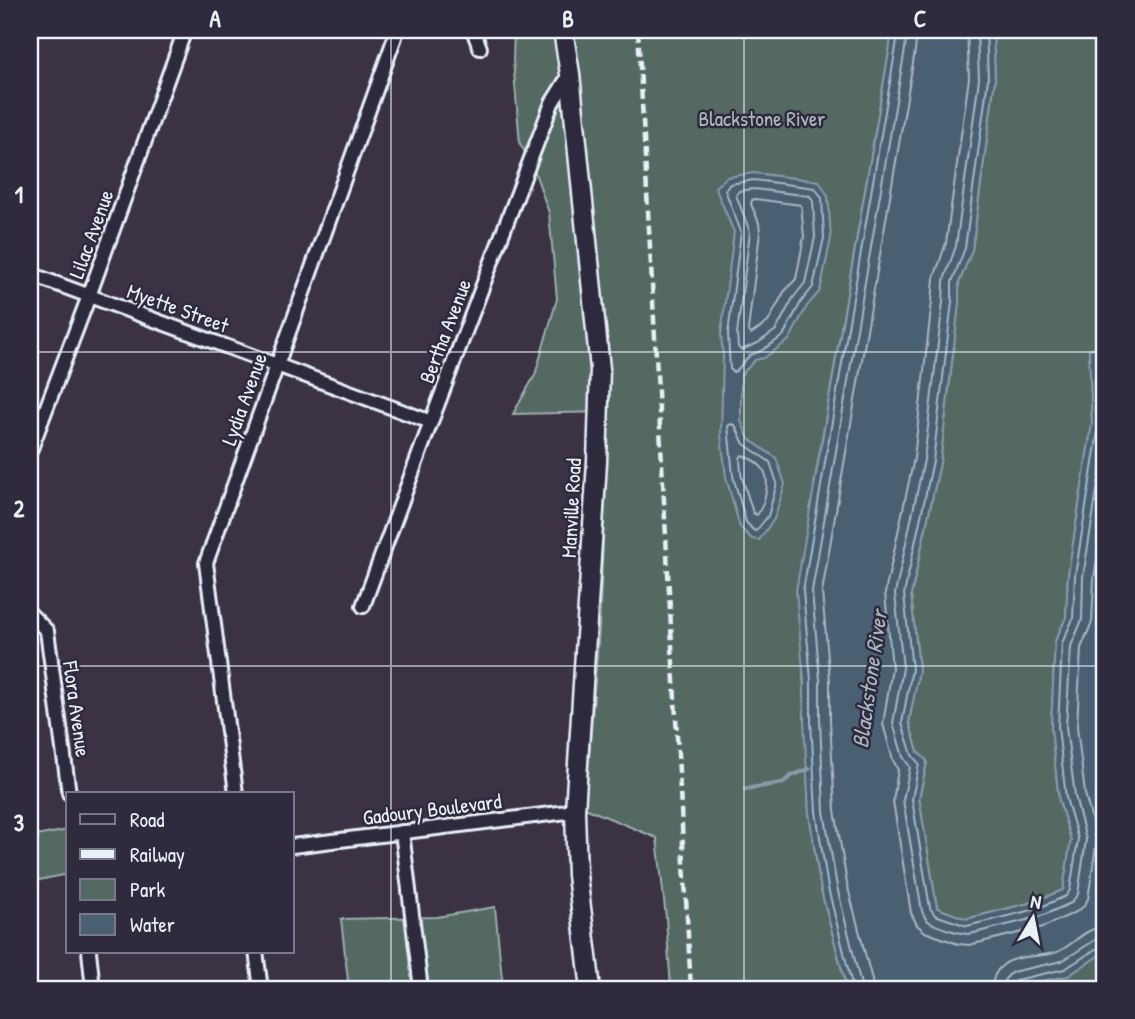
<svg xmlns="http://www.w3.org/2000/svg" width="1135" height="1019" viewBox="0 0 1135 1019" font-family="'Patrick Hand',sans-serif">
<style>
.green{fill:#546964;stroke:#9eadae;stroke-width:2}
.water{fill:#496173;stroke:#899ba8;stroke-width:2}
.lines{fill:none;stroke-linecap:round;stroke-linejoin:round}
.shore{stroke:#a8b7c3;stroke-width:2}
.stream{stroke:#899ba8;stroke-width:4.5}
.minor-casing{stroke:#e8f1f8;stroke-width:18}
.secondary-casing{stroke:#e8f1f8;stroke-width:23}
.minor{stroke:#2f2a3d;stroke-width:12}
.secondary{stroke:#2f2a3d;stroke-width:18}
.rail{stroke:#e8f1f8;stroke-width:4.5;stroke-dasharray:10 5;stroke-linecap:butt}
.grid{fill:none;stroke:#e8f1f8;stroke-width:2;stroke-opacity:0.55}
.labels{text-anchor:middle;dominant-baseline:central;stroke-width:5;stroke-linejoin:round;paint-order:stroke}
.park-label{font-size:21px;fill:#adbbbd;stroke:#2f2a3d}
.street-label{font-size:21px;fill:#e8f1f8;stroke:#2f2a3d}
.water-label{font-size:23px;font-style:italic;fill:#a8b7c3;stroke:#2f2a3d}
.neatline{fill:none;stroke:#e8f1f8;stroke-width:2.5}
.grid-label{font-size:23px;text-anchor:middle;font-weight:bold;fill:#e8f1f8}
</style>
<rect width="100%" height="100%" fill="#3b3343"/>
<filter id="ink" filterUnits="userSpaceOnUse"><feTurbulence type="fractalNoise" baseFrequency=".0143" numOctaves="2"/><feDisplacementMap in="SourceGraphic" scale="14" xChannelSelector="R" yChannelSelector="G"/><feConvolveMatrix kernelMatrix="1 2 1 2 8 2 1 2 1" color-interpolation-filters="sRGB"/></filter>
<g filter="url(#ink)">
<!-- green -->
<g class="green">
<path d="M 514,30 L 891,30 L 890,46 L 814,485 L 816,505 L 803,672 L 809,813 L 821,890 L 847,989 L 671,989 L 666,918 L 657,838 L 585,808 L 599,628 L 609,412 L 513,414 L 535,375 L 557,299 L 549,213 L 532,164 L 520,144 L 513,60 Z"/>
<path d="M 993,30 L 1105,30 L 1105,347 L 1089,349 L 1092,424 L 1068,575 L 1066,618 L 1055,641 L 1051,728 L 1059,800 L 1071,840 L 1063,890 L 1033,902 L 966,919 L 937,908 L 919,798 L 927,762 L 918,752 L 909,722 L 919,669 L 911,595 L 940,463 L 959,303 L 959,283 L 972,250 L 995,79 Z"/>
<path d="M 68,830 L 68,874 L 30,882 L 30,837 Z"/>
<path d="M 495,907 L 503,989 L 349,989 L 341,919 L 437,917 Z"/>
<path d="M 1105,949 L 1105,989 L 1013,989 L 1016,986 L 1103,953 Z"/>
</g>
<!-- water -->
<g class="water">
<path d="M 891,30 L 993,30 L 995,79 L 972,250 L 959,283 L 959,303 L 940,463 L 911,595 L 919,670 L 909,722 L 918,752 L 927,761 L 919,798 L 937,908 L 967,919 L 1033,902 L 1063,890 L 1071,840 L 1059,800 L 1051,728 L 1055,641 L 1066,618 L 1068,575 L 1092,424 L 1089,349 L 1105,347 L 1105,949 L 1104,952 L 1068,976 L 1016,986 L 1013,989 L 847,989 L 821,890 L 809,813 L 804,721 L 804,681 L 796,591 L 890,46 Z"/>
<path d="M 753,173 L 819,181 L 828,196 L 831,238 L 820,291 L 807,306 L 789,340 L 764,358 L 755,360 L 741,375 L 741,421 L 749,439 L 776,458 L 785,484 L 774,519 L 759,540 L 752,539 L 740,527 L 726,477 L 721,435 L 723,355 L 721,334 L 734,232 L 715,187 L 727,177 Z"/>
</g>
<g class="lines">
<!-- shore -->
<g class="shore">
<path d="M 967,30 L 969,78 L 946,243 L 934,278 L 932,301 L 914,458 L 885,593 L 892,668 L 883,724 L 893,760 L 898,770 L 893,801 L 911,913 L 917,925 L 925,932 L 958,944 L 969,945 L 1043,927 L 1076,912 L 1083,907 L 1088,899 L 1097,840 L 1085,794 L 1077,727 L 1081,648 L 1092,622 L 1094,578 L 1105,511"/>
<path d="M 977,30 L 979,79 L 956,246 L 944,280 L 943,302 L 924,460 L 895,594 L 903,668 L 893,723 L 903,757 L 910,767 L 903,800 L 922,911 C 924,916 924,917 928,921 C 937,927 960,934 970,934 L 1039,917 L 1071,903 L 1078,894 L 1086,840 L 1075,796 L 1066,727 L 1071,646 L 1082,620 L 1083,577 L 1105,441"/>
<path d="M 986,30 L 988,79 L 965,248 L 952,282 L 952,302 L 933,461 L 904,594 L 912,669 L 902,723 L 912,755 L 919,764 L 912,799 L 930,908 L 935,915 L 967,926 L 1036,909 L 1066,896 L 1070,890 L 1078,839 L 1066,798 L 1058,727 L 1062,643 L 1073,619 L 1075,576 L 1099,425 L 1097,357 L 1099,354 L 1105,353"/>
<path d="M 754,180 L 815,188 L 822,198 L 824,238 L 813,287 L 801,302 L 783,336 L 761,351 L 750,355 L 736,371 L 733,372 L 730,369 L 728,334 L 741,232 L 725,190 L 730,184 Z"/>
<path d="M 754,189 L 810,196 L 813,201 L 815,237 L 805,283 L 793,298 L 776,330 L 758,343 L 741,350 L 738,347 L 737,334 L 750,232 L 736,195 L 739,191 Z"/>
<path d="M 755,199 L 801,205 L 804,237 L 796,279 L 784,292 L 768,322 L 751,334 L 748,330 L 760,232 L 759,223 L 751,204 L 752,200 Z"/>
<path d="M 731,424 L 735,425 L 744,444 L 770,462 L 777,483 L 768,516 L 756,531 L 753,530 L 746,522 L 733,476 L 728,426 Z"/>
<path d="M 742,455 C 766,464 771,476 764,500 C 762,506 761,510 757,515 L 753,513 L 741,474 L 740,458 Z"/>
<path d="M 853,989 L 828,888 L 816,812 L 811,721 L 811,680 L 803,591 L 896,47 L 898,30"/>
<path d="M 862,989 L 837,887 L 824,811 L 820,720 L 820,680 L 812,591 L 905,49 L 907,30"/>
<path d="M 873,989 L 872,980 L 847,884 L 835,810 L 830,720 L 830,680 L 822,592 L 915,51 L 917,30"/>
<path d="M 992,989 C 992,980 995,971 1003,965 C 1017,954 1040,958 1057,952 C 1074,945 1085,927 1105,927"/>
<path d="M 1002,989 L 1005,979 L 1012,972 L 1062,961 L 1095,940 L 1105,937"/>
<path d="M 1011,989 L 1012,984 L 1016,980 L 1065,969 L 1099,947 L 1105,946"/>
</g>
<!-- stream -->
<g class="stream">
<path d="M 30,743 L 36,741"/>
<path d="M 745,789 L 783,783 L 791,776 L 809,769"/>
</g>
<!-- minor casing -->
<g class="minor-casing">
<g id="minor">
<path d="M 473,30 L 480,48"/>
<path d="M 30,274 L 431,422"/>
<path d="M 30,451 L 89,296 L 185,30"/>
<path d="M 363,606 L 431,422 L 552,103 L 570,74"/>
<path d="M 30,614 L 47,631 L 69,793"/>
<path d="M 236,793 L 206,563 L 395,37 L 395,30"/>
<path d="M 402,832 L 421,989"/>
<path d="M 292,846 L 575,811"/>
<path d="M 89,951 L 93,989"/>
<path d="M 256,951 L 261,989"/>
</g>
</g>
<!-- secondary casing -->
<g class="secondary-casing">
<path id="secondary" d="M 563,30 L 570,74 L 600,369 L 597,462 L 575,811 L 577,875 L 591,989"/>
</g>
<!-- minor -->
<use href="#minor" class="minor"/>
<!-- secondary -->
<use href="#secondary" class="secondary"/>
<!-- rail -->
<path class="rail" d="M 638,30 L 691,989"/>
</g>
</g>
<!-- grid -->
<path class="grid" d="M 391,30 L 391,989M 744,30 L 744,989M 30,352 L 1105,352M 30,666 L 1105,666"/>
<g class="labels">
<!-- park labels -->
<g class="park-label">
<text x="762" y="118">Blackstone River</text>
</g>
<!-- street labels -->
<g class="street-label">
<text transform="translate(91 234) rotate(-70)">Lilac Avenue</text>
<text transform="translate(178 308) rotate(20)">Myette Street</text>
<text transform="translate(445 331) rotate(-69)">Bertha Avenue</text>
<text transform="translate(244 399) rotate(-70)">Lydia Avenue</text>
<text transform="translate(571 508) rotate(-87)">Manville Road</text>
<text transform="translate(77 709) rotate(82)">Flora Avenue</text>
<text transform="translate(432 809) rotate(-7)">Gadoury Boulevard</text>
</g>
<!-- water labels -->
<g class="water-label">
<text transform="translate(869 679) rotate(-82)">Blackstone River</text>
</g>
</g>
<!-- margin -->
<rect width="1135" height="1019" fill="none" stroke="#2f2a3d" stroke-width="77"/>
<!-- legend -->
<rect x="66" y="792" width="228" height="161" fill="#2f2a3d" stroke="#797a88" stroke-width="2"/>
<rect x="80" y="814" width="35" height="10" fill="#2f2a3d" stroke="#797a88" stroke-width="2"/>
<text x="130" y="827" font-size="21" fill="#e8f1f8">Road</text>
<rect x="80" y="849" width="35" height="10" fill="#e8f1f8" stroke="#797a88" stroke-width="2"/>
<text x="130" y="862" font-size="21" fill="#e8f1f8">Railway</text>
<rect x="80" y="879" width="35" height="21" fill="#546964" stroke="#797a88" stroke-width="2"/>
<text x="130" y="897" font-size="21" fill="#e8f1f8">Park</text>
<rect x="80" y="914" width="35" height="21" fill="#496173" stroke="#797a88" stroke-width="2"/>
<text x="130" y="932" font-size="21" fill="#e8f1f8">Water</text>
<!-- north arrow -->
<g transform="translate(1033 918) rotate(10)" stroke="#2f2a3d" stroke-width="5" paint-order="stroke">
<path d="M0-5L12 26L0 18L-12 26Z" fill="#e8f1f8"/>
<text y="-10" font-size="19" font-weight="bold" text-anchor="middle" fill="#e8f1f8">N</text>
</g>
<rect x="38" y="38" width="1058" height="943" class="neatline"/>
<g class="grid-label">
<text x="215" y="27">A</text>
<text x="568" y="27">B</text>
<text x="920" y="27">C</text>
<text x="19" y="203">1</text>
<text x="19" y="517">2</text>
<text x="19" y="831">3</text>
</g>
</svg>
